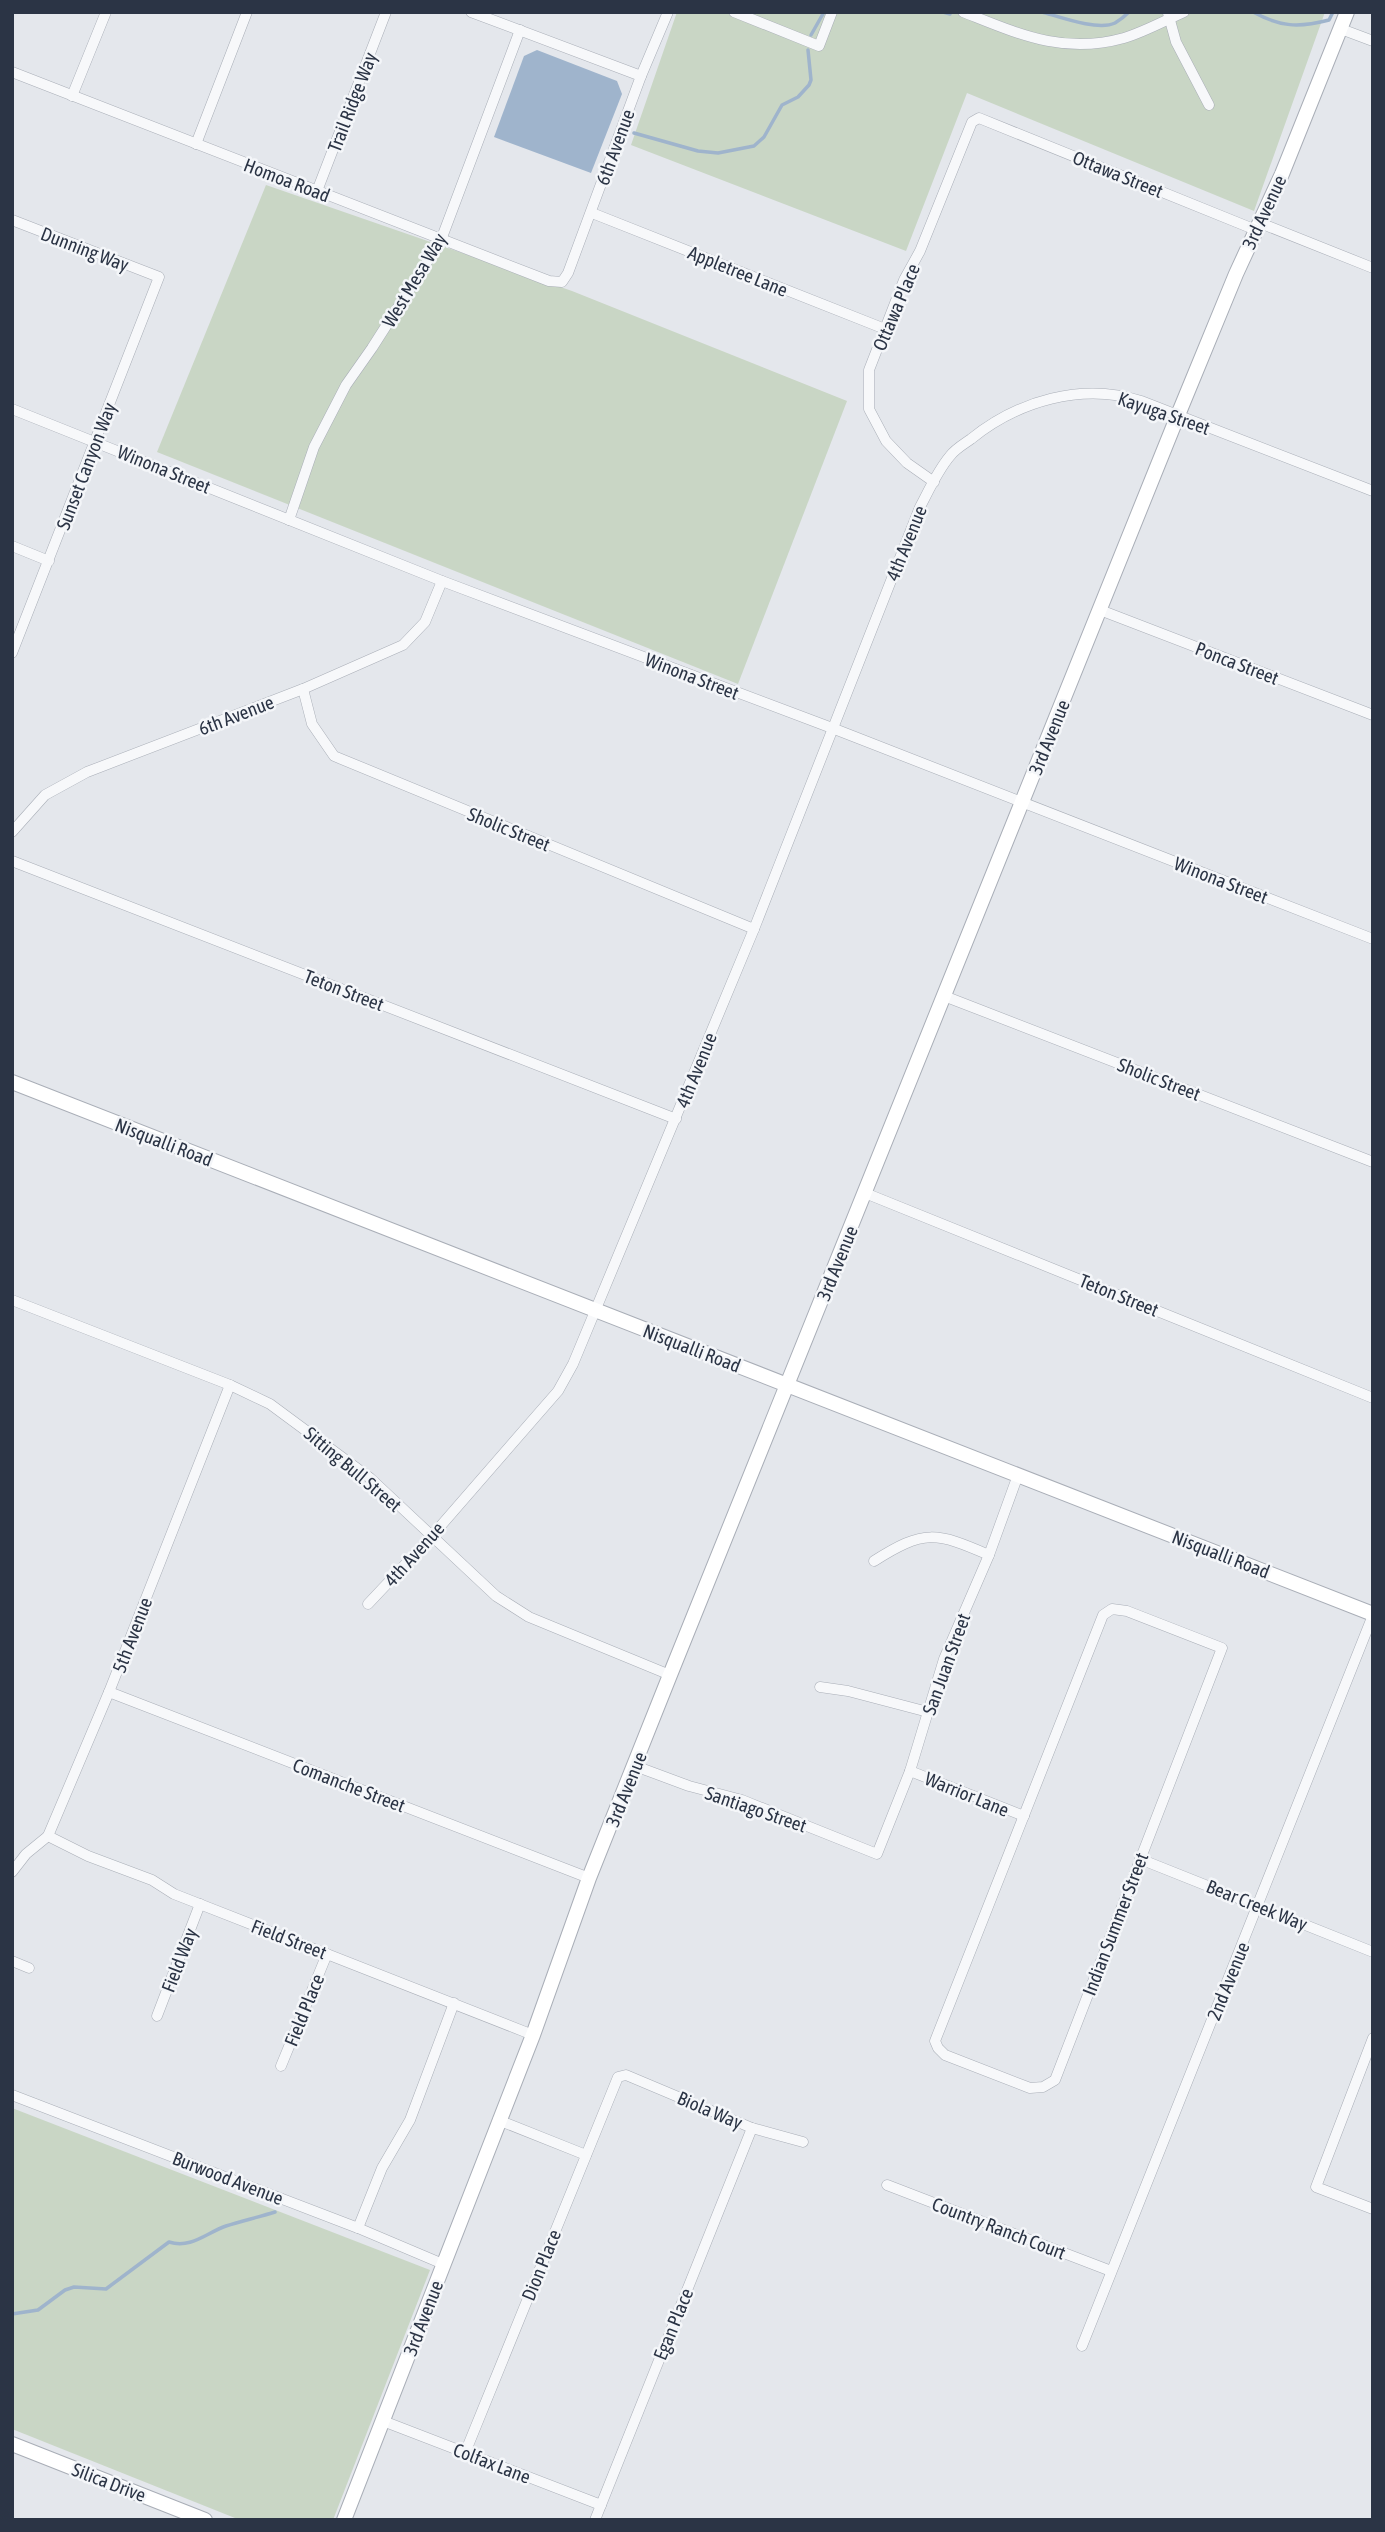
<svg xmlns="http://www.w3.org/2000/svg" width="1385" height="2532" viewBox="0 0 1385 2532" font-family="'Asap Condensed',sans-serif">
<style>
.green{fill:#c9d6c5}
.water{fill:#9fb4cc}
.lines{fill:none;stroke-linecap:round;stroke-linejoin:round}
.stream{stroke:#9fb4cc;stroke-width:3.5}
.street-casing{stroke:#a9aeb7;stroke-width:11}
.secondary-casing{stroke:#a9aeb7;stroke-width:16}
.street{stroke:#f7f8fa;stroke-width:10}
.secondary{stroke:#fff;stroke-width:14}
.labels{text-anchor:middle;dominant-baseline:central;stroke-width:5;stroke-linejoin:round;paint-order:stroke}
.street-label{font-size:19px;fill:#2b3445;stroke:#f4f6f9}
</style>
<rect width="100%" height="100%" fill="#e4e7ec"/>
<!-- green -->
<g class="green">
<path d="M 677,12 L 1325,12 L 1254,211 L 967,93 L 906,251 L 631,145 Z"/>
<path d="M 266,185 L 572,291 L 847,401 L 738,684 L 157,452 Z"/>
<path d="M 12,2108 L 430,2270 L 333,2520 L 240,2520 L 12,2429 Z"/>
</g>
<!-- water -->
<path class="water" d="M 537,50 L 617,81 L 622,94 L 591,173 L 494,137 L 524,56 Z"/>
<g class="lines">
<!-- stream -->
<g class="stream">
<path d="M 943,12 L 950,14"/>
<path d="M 1042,12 C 1060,17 1098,31 1115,23 C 1120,20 1125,16 1129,12"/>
<path d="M 1253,12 C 1281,27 1298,28 1329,20 L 1333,12"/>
<path d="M 811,35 L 824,12"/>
<path d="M 634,133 L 698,151 L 718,153 L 754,146 L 764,137 L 782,105 L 798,97 L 809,85 L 811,80 L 808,50"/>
<path d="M 12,2314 L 38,2310 L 65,2290 L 74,2287 L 106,2289 L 169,2242 C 191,2249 206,2233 226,2226 C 242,2221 259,2217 275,2212"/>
</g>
<!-- street casing -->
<g class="street-casing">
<g id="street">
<path d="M 471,12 L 641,76"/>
<path d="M 734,12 L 819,46 L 832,12"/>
<path d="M 963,12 C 1019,34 1063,55 1124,38 C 1144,32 1164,21 1184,12"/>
<path d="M 1168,13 L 1176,42 L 1209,105"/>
<path d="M 1341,29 L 1373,41"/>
<path d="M 12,72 L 549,281 L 562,282 L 568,273 L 641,76 L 668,12"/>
<path d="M 72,96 L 106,12"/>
<path d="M 196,144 L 247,12"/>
<path d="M 317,191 L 386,12"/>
<path d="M 592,213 L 885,329"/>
<path d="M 12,220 L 159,277 L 12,653"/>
<path d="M 1260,223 L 1373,268"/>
<path d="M 12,409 L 442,581 L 832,728 L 1373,939"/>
<path d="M 934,482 L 907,463 L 886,441 L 869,409 L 869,370 L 904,280 L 920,251 L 972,122 L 979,118 L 1256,230"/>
<path d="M 289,520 L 314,447 L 346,385 L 372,348 L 441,240 L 520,30"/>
<path d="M 12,546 L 49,561"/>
<path d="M 1100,610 L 1373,715"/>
<path d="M 303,689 L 312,724 L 334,756 L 754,929"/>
<path d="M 12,832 L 45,795 L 87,772 L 303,689 L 403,645 L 425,622 L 442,581"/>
<path d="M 12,861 L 676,1119"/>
<path d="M 944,996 L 1373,1162"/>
<path d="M 865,1193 L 1373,1398"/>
<path d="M 12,1300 L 230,1385 L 270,1404 L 370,1478 L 496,1596 L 529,1617 L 670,1675"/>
<path d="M 874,1561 C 924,1529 936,1532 989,1555"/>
<path d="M 368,1604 L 431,1537 L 558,1391 L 573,1364 L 754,929 L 920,507 C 929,490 938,470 950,456 C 955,449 964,444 971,439 C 1018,401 1082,382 1141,401 L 1373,491"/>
<path d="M 1112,1609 L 1127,1611 L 1222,1648 L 1055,2080 L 1043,2087 L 1030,2088 L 945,2055 L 938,2048 L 935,2041 L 1103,1615 Z"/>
<path d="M 820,1687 L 848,1691 L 928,1712"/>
<path d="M 109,1692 L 589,1878"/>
<path d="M 635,1766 L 689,1786 L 742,1800 L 877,1854 L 910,1771 L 944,1659 L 989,1555 L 1018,1475"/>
<path d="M 910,1771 L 1024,1816"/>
<path d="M 48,1836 L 88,1856 L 152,1880 L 174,1894 L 533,2035"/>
<path d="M 1140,1859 L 1373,1952"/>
<path d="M 12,1872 L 26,1854 L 48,1836 L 109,1692 L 230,1385"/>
<path d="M 12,1961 L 29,1968"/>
<path d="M 157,2016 L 200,1904"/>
<path d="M 1373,2038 L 1316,2187 L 1373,2209"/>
<path d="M 281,2066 L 327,1954"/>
<path d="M 12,2095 L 358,2228 L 443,2264"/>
<path d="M 498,2120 L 586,2155"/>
<path d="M 887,2185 L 1111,2271"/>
<path d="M 358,2228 L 382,2168 L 410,2120 L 454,2003"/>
<path d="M 1082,2346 L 1373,1615"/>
<path d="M 383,2421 L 601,2505"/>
<path d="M 465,2453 L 618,2077 L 626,2075 L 752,2128 L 803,2142"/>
<path d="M 595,2520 L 752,2128"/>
</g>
</g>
<!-- secondary casing -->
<g class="secondary-casing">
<g id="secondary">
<path d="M 12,1082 L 1373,1614"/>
<path d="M 12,2444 L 205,2520"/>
<path d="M 344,2520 L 533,2035 L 589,1878 L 670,1675 L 1178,415 L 1236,274 L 1282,174 L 1347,12"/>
</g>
</g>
<!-- street -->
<use href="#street" class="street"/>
<!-- secondary -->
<use href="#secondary" class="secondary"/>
</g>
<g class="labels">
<!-- street labels -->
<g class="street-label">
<text transform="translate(352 102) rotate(-69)">Trail Ridge Way</text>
<text transform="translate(615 147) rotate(-70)">6th Avenue</text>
<text transform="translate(1118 174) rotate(22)">Ottawa Street</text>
<text transform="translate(287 180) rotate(21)">Homoa Road</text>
<text transform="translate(1264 212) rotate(-65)">3rd Avenue</text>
<text transform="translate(85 249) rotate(21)">Dunning Way</text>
<text transform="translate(738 271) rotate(22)">Appletree Lane</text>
<text transform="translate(414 280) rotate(-59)">West Mesa Way</text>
<text transform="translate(896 307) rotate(-67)">Ottawa Place</text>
<text transform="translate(1164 413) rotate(19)">Kayuga Street</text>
<text transform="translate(86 466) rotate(-69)">Sunset Canyon Way</text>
<text transform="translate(164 469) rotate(22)">Winona Street</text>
<text transform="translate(906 543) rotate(-68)">4th Avenue</text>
<text transform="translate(1237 663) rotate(21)">Ponca Street</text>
<text transform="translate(692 676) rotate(21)">Winona Street</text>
<text transform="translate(236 715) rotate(-21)">6th Avenue</text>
<text transform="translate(1049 737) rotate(-68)">3rd Avenue</text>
<text transform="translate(509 829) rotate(22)">Sholic Street</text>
<text transform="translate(1221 880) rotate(21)">Winona Street</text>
<text transform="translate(344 990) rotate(21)">Teton Street</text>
<text transform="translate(696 1070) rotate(-68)">4th Avenue</text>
<text transform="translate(1159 1079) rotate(21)">Sholic Street</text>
<text transform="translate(164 1142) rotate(21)">Nisqualli Road</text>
<text transform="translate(837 1263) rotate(-68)">3rd Avenue</text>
<text transform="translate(1119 1295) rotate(22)">Teton Street</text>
<text transform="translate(692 1348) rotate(21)">Nisqualli Road</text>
<text transform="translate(353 1469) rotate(40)">Sitting Bull Street</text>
<text transform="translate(414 1554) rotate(-48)">4th Avenue</text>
<text transform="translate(1221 1554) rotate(21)">Nisqualli Road</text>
<text transform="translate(132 1635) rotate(-69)">5th Avenue</text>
<text transform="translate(946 1664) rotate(-70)">San Juan Street</text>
<text transform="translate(349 1785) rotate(21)">Comanche Street</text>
<text transform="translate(626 1789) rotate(-68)">3rd Avenue</text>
<text transform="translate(967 1794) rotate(22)">Warrior Lane</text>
<text transform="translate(756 1809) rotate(19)">Santiago Street</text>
<text transform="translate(1257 1905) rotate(22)">Bear Creek Way</text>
<text transform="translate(1115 1924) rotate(-69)">Indian Summer Street</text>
<text transform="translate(289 1939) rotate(21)">Field Street</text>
<text transform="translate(179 1960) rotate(-69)">Field Way</text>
<text transform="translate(1228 1981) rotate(-68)">2nd Avenue</text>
<text transform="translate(304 2010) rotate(-68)">Field Place</text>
<text transform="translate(710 2110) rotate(23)">Biola Way</text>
<text transform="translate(228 2178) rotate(21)">Burwood Avenue</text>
<text transform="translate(999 2228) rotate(21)">Country Ranch Court</text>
<text transform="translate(541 2265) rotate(-68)">Dion Place</text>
<text transform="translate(423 2318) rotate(-69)">3rd Avenue</text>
<text transform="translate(673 2324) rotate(-68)">Egan Place</text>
<text transform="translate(492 2463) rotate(21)">Colfax Lane</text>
<text transform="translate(109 2482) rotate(21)">Silica Drive</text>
</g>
</g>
<!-- border -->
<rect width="1385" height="2532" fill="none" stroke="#2b3445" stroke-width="28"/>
</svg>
